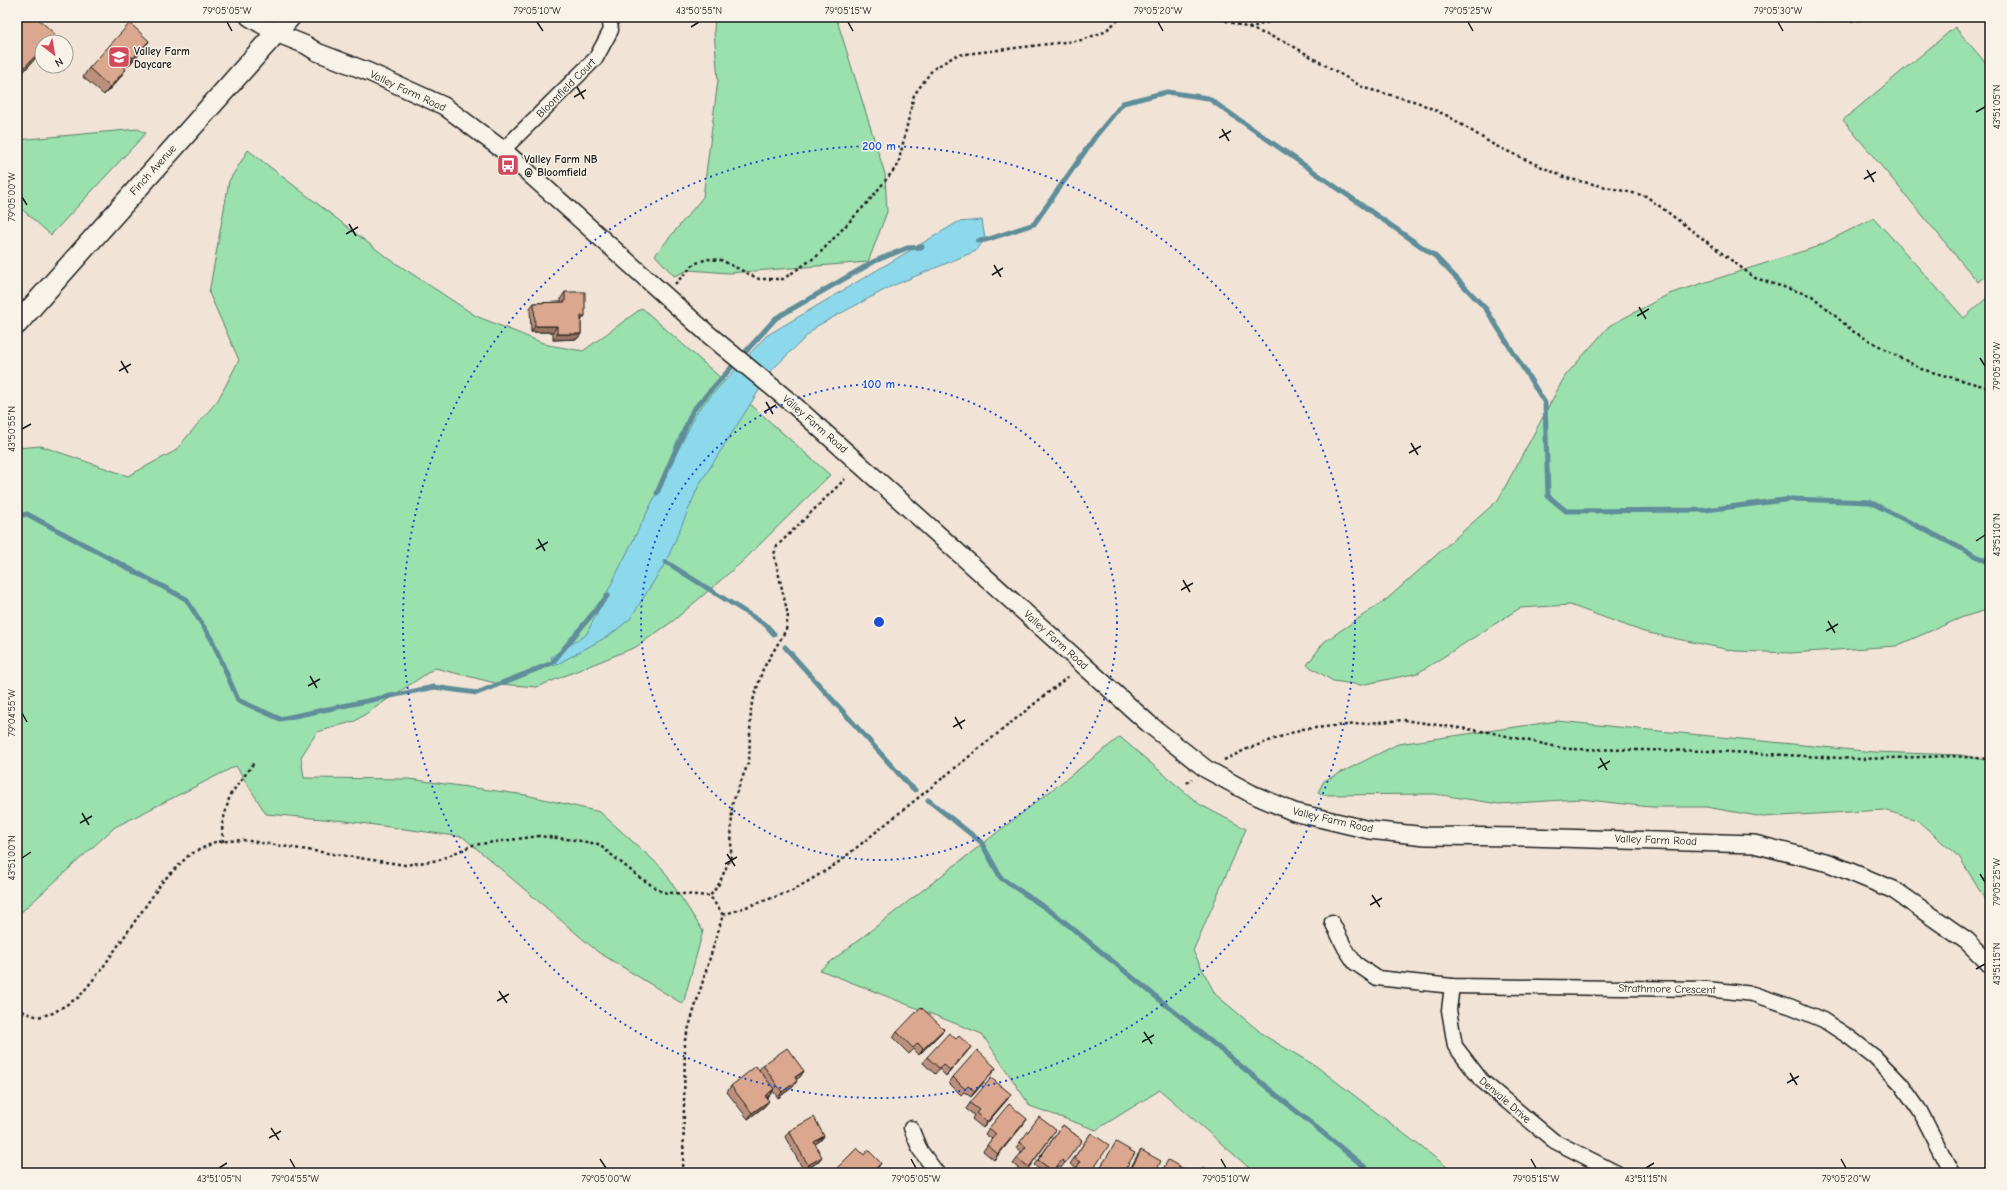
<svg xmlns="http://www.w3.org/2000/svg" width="2007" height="1190" viewBox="0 0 2007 1190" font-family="'Comic Neue',sans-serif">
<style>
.green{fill:#9ae1ae;stroke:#5b7e65}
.water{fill:#8cd9ec;stroke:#5f8d99}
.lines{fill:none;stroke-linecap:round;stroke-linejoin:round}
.stream{stroke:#5f8d99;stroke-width:5}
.minor-casing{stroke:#1c1c1c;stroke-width:17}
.tertiary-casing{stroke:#1c1c1c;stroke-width:20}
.secondary-casing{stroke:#1c1c1c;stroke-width:23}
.path{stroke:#1c1c1c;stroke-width:2.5;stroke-dasharray:3 3;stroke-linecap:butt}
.minor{stroke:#f7f3e8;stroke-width:14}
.tertiary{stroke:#f7f3e8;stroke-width:17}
.secondary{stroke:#f7f3e8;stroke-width:20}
.wall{fill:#bc907b;stroke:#1c1c1c}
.shaded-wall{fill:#997664;stroke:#1c1c1c}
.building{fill:#dba88f;stroke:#1c1c1c}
.ticks{fill:none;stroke:#1c1c1c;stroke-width:1.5}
.ring{fill:none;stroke:#1d4ed8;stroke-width:2;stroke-dasharray:2 4}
.labels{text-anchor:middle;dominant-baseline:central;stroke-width:3;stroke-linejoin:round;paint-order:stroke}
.poi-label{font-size:11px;font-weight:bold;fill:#1c1c1c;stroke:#f7f3e8;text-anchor:start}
.street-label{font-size:11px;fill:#1c1c1c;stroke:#f7f3e8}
.centre{fill:#1d4ed8;stroke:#f7f3e8;stroke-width:2}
.ring-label{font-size:12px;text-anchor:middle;font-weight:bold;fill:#1d4ed8;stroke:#f7f3e8;stroke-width:3;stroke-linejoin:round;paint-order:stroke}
.neatline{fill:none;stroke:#1c1c1c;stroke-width:1.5}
.ticks-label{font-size:10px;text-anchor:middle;fill:#1c1c1c}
</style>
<rect width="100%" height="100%" fill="#f1e4d6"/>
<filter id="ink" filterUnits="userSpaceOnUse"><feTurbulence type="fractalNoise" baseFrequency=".025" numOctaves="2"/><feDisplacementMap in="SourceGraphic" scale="8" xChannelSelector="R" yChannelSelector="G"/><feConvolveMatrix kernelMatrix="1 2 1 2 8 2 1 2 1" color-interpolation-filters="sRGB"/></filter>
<g filter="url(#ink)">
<!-- green -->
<g class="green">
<path d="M 715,17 L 836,17 L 885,174 L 887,212 L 868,262 L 729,273 L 689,270 L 674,276 L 655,255 L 703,197 L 718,80 L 714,31 Z"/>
<path d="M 1955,27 L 1990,68 L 1990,272 L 1978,282 L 1843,120 Z"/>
<path d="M 138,129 L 146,133 L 51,235 L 17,205 L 17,140 Z"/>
<path d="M 248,150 L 385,256 L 476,316 L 548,345 L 583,351 L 642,308 L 830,475 L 742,562 L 673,621 L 636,647 L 537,687 L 499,684 L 435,668 L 355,721 L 317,732 L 301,757 L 304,778 L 409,779 L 526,795 L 600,812 L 662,868 L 703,931 L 683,1004 L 598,952 L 463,837 L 346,821 L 266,814 L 236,766 L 115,827 L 17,916 L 17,448 L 41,446 L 128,476 L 175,451 L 218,400 L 239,360 L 209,293 L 229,181 Z"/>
<path d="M 1874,218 L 1964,318 L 1990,295 L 1990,609 L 1963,617 L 1896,646 L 1791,653 L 1735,651 L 1644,632 L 1570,605 L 1520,608 L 1418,673 L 1361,685 L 1333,681 L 1307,665 L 1324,642 L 1387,599 L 1498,500 L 1565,376 L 1609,326 L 1669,294 L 1816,247 Z"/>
<path d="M 1557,721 L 1874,752 L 1961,755 L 1990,761 L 1990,908 L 1960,858 L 1917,820 L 1884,810 L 1763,817 L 1706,807 L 1650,807 L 1580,799 L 1499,804 L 1435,794 L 1324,795 L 1318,792 L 1324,781 L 1398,744 Z"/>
<path d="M 1120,737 L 1199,804 L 1246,829 L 1193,951 L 1215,994 L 1265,1036 L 1316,1066 L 1455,1173 L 1255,1173 L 1160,1090 L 1096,1130 L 1030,1106 L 982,1034 L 820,970 Z"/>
</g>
<!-- water -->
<path class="water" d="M 982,220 L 985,239 L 976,251 L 892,286 L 817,326 L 772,370 L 699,485 L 666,562 L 630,619 L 610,635 L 554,666 L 551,657 L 586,635 L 698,410 L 766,336 L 958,222 Z"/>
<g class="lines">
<!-- stream -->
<g class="stream">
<path d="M 978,241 L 986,240 L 1034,224 L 1095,137 L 1123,103 L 1167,92 L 1208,98 L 1435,256 L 1486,309 L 1545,403 L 1548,496 L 1566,511 L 1706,510 L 1792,499 L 1870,502 L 1990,563"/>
<path d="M 657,493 L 693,410 L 776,318 L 875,261 L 907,248 L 922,247"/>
<path d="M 17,516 L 27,514 L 186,599 L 212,640 L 238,700 L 280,719 L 434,687 L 477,693 L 552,663 L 608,595"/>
<path d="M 666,562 L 766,625 L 774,634"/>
<path d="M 785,647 L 908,784 L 915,790"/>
<path d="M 928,800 L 981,842 L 1001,878 L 1056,915 L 1372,1173"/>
</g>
<!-- minor casing -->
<g class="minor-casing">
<g id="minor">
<path d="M 503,150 L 596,58 L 611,30 L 609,17"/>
<path d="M 1332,922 L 1345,948 L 1355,963 L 1377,978 L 1452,986 L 1707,989 L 1753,994 L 1792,1007 L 1823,1020 L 1849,1037 L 1875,1057 L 1901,1084 L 1920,1111 L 1952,1173"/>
<path d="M 1452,986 L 1449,1010 L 1455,1046 L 1481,1080 L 1554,1141 L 1617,1173"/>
<path d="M 911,1128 L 920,1150 L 937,1173"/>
</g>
</g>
<!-- tertiary casing -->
<g class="tertiary-casing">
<path id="tertiary" d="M 249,17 L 276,33 L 306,45 L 317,52 L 369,72 L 444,106 L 503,150 L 708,334 L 795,406 L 1149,724 L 1206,769 L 1252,794 L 1294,812 L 1369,830 L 1426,836 L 1527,837 L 1754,844 L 1829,863 L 1894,890 L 1967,941 L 1990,964"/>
</g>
<!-- secondary casing -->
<g class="secondary-casing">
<path id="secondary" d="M 17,324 L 290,17"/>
</g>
<!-- path -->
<g class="path">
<path d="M 1214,17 L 1249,28 L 1286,17"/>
<path d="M 1810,17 L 1818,21 L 1860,20 L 1866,17"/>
<path d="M 1249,28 L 1286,42 L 1364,88 L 1417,102 L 1448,116 L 1494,145 L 1566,178 L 1646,196 L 1755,278 L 1812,296 L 1854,332 L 1921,369 L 1990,388"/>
<path d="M 675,284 L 694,264 L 707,259 L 721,260 L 759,279 L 783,279 L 817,256 L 868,202 L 898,165 L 914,95 L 933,69 L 957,55 L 1082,40 L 1104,32 L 1122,17"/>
<path d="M 1224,760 L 1247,749 L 1302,729 L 1403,720 L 1488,732 L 1567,749 L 1712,751 L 1859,759 L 1953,756 L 1990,759"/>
<path d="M 1187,783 L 1192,779"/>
<path d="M 223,842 L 222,825 L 230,795 L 254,763"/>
<path d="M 723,915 L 710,896 L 719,884 L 731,856 L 732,804 L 749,761 L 751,707 L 763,669 L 786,630 L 788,615 L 774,554 L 777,546 L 845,479"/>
<path d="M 17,1008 L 26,1013 L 38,1017 L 53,1013 L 79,997 L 101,970 L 163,881 L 189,855 L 215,842 L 243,840 L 405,865 L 439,860 L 473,845 L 539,836 L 575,840 L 598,844 L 639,877 L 662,892 L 710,896"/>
<path d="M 683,1173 L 685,1040 L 723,915 L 792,891 L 835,865 L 1070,675"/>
</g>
<!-- minor -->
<use href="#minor" class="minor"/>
<!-- tertiary -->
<use href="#tertiary" class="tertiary"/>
<!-- secondary -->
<use href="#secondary" class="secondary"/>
</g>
<!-- wall -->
<g class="wall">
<path d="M 17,17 L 50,42 L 17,79 Z"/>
<path d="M 149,41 L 143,50 L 127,67 L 124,64 L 122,66 L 120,78 L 104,95 L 83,77 L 89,68 Z"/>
<path d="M 565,292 L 581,321 L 581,334 L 577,339 L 553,340 L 553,332 L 531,332 L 530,308 L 534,303 L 561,302 L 561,298 Z"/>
<path d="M 944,1029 L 939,1035 L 919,1055 L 914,1049 L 909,1054 L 893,1038 L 897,1032 Z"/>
<path d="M 967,1052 L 946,1076 L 939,1069 L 935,1074 L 923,1063 L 927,1057 Z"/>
<path d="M 763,1065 L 804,1071 L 800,1077 L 796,1079 L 793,1087 L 778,1098 L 773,1091 L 770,1095 L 767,1098 L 765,1106 L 748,1119 L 727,1092 L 731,1086 L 759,1070 Z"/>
<path d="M 996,1068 L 992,1073 L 971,1097 L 964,1092 L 961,1095 L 949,1083 L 953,1077 Z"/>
<path d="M 1011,1094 L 983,1128 L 972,1119 L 974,1115 L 966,1109 L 970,1103 Z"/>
<path d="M 1027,1119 L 994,1160 L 983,1151 L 992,1139 L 985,1134 L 989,1128 Z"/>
<path d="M 1063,1125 L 1082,1140 L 1061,1168 L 1058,1166 L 1052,1173 L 1044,1173 L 1034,1165 Z"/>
<path d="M 789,1131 L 824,1136 L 820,1141 L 815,1144 L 818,1162 L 804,1171 L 785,1137 Z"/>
<path d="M 1091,1133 L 1091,1173 L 1073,1173 L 1076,1168 L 1070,1164 Z"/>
<path d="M 1052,1136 L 1025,1173 L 1013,1164 L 1022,1152 L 1016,1148 L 1020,1142 Z"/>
<path d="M 1141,1150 L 1155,1173 L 1128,1173 L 1137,1156 Z"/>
</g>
<!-- shaded-wall -->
<g class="shaded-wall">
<path d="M 149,41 L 143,50 L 127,67 L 133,58 Z"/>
<path d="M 42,49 L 42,51 L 17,79 L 22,70 Z"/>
<path d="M 130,56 L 124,64 L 115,74 L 121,65 Z"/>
<path d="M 126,69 L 120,78 L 104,95 L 110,87 Z"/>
<path d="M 581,316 L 585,316 L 581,321 Z"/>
<path d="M 535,326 L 557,326 L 553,332 L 531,332 Z"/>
<path d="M 557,334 L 581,334 L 577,339 L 553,340 Z"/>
<path d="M 944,1029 L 939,1035 L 919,1055 L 923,1049 Z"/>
<path d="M 971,1047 L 967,1052 L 946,1076 L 950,1070 Z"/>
<path d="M 996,1068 L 992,1073 L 971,1097 L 975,1091 Z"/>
<path d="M 804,1071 L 800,1077 L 791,1083 L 795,1077 Z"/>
<path d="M 797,1081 L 793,1087 L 778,1098 L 782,1092 Z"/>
<path d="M 774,1089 L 770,1095 L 761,1102 L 765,1096 Z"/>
<path d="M 1011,1094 L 1007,1100 L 983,1128 L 987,1122 Z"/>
<path d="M 769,1101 L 765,1106 L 748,1119 L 752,1113 Z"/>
<path d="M 1027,1119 L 1023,1125 L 994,1160 L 998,1154 Z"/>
<path d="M 824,1136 L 820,1141 L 810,1147 L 814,1142 Z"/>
<path d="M 822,1157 L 818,1162 L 804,1171 L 808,1165 Z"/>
<path d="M 881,1163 L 877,1169 L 873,1173 L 872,1173 Z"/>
</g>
<!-- building -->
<g class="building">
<path d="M 17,17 L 36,17 L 55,34 L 48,42 L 42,42 L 42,49 L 22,70 L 17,66 Z"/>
<path d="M 130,23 L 149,41 L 133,58 L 130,56 L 121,65 L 126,69 L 110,87 L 89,68 Z"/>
<path d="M 565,292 L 585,292 L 585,316 L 581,316 L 581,334 L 557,334 L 557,326 L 535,326 L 534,303 L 565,302 Z"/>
<path d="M 921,1007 L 944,1029 L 923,1049 L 918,1043 L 913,1048 L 897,1032 Z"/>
<path d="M 949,1033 L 956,1039 L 959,1036 L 971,1047 L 950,1070 L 943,1064 L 939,1068 L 927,1057 Z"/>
<path d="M 787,1048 L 804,1071 L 795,1077 L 797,1081 L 782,1092 L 763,1065 Z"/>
<path d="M 977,1050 L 996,1068 L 975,1091 L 968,1086 L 965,1089 L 953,1077 Z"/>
<path d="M 756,1066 L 774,1089 L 765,1096 L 769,1101 L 752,1113 L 731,1086 Z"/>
<path d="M 991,1078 L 1011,1094 L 987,1122 L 976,1113 L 979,1110 L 970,1103 Z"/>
<path d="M 1009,1104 L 1027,1119 L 998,1154 L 987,1145 L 996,1134 L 989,1128 Z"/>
<path d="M 814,1117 L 824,1136 L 814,1142 L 822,1157 L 808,1165 L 789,1131 Z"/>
<path d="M 1039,1117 L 1056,1130 L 1029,1167 L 1017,1158 L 1026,1147 L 1020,1142 Z"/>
<path d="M 1063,1125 L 1082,1140 L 1065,1163 L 1062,1160 L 1053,1171 L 1038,1160 Z"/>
<path d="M 1091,1133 L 1109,1145 L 1091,1173 L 1078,1173 L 1075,1171 L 1080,1162 L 1074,1158 Z"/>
<path d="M 1116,1142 L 1135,1153 L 1123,1173 L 1097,1173 Z"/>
<path d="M 857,1148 L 864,1155 L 868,1150 L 881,1163 L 872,1173 L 837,1173 L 835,1170 Z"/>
<path d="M 1141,1150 L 1161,1161 L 1155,1173 L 1129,1173 Z"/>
<path d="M 1168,1160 L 1191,1173 L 1161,1173 Z"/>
<path d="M 1203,1168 L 1210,1173 L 1200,1173 Z"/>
<path d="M 885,1171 L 888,1173 L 883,1173 Z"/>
</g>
</g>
<!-- ticks -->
<path class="ticks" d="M 227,22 L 232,31M 537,22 L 543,31M 848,22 L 853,31M 1158,22 L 1163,31M 1468,22 L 1473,31M 1778,22 L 1783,31M 691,27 L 699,22M 577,87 L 584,99M 574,97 L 586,90M 1976,112 L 1985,107M 1222,129 L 1229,141M 1219,138 L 1231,131M 1867,170 L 1874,182M 1864,179 L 1876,172M 22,197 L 27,205M 349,224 L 356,236M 346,234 L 358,227M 994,265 L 1001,277M 992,275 L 1003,268M 1639,307 L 1646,319M 1637,316 L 1649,309M 1980,358 L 1985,366M 121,361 L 128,373M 119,371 L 131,364M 766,402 L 773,414M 764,412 L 776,405M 22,429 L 31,424M 1411,443 L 1418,455M 1409,453 L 1421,446M 538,539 L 545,551M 1976,541 L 1985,535M 536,549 L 548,542M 1183,580 L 1190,592M 1181,590 L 1193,583M 1828,621 L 1835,633M 1826,631 L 1838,624M 310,676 L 317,688M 308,686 L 320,679M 22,713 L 27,722M 955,717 L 962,729M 953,727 L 965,720M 1600,758 L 1607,770M 1598,768 L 1610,761M 82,813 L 89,825M 80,823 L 92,816M 727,854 L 735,866M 22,858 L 31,852M 725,864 L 737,857M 1980,874 L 1985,882M 1372,895 L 1380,907M 1370,905 L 1382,898M 1976,969 L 1985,964M 499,991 L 507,1003M 497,1001 L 509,994M 1144,1032 L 1152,1044M 1142,1042 L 1154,1035M 1790,1073 L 1797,1085M 1787,1083 L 1799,1076M 271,1128 L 279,1140M 269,1138 L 281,1131M 290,1159 L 295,1168M 600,1159 L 606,1168M 911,1159 L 916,1168M 1221,1159 L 1226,1168M 1531,1159 L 1536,1168M 1841,1159 L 1846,1168M 219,1168 L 227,1163M 1646,1168 L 1654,1163"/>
<!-- distance rings -->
<g class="ring">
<circle cx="879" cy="622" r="238"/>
<circle cx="879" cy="622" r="476"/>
</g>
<!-- icons -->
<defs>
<g id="school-square" transform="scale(1.15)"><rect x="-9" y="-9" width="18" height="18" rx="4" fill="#d1495b" stroke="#f7f3e8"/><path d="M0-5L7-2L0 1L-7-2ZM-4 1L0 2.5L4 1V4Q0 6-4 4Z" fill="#fff"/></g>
<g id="bus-square" transform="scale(1.15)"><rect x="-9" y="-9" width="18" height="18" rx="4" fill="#d1495b" stroke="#f7f3e8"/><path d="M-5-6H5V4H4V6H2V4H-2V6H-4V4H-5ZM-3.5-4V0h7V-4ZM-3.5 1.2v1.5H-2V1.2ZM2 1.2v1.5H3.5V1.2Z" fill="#fff"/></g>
</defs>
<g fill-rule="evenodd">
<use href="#school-square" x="119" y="57"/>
<use href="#bus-square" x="508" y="165"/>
</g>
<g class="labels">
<!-- poi labels -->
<g class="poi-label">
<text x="134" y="51">Valley Farm<tspan x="134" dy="13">Daycare</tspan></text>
<text x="524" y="159">Valley Farm NB<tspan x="524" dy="13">@ Bloomfield</tspan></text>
</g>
<!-- street labels -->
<g class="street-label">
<text transform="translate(566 88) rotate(-45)">Bloomfield Court</text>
<text transform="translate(408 91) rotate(25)">Valley Farm Road</text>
<text transform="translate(153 170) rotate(-48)">Finch Avenue</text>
<text transform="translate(815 424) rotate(41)">Valley Farm Road</text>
<text transform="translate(1056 640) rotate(42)">Valley Farm Road</text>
<text transform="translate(1333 820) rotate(13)">Valley Farm Road</text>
<text transform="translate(1656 840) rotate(2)">Valley Farm Road</text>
<text transform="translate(1667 989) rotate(1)">Strathmore Crescent</text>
<text transform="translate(1505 1100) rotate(41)">Denvale Drive</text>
</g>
</g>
<circle cx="879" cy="622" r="6" class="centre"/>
<g class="ring-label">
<text x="879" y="150">200 m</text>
<text x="879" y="388">100 m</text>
</g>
<!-- margin -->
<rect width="2007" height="1190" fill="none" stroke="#f7f3e8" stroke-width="44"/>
<!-- north arrow -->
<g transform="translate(54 54) rotate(149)"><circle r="19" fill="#f7f3e8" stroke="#9f9d96"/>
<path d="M0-3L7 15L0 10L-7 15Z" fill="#d1495b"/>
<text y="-6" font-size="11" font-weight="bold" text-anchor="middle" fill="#1c1c1c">N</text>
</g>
<rect x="22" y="22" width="1963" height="1146" class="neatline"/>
<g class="ticks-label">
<text x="227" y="14">79°05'05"W</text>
<text x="537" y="14">79°05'10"W</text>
<text x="699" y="14">43°50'55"N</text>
<text x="848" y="14">79°05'15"W</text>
<text x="1158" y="14">79°05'20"W</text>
<text x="1468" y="14">79°05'25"W</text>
<text x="1778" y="14">79°05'30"W</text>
<text transform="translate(1996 107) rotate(-90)" y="4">43°51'05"N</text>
<text transform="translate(11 197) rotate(-90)" y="4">79°05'00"W</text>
<text transform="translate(1996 366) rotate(-90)" y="4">79°05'30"W</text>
<text transform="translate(11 429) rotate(-90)" y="4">43°50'55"N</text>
<text transform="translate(1996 535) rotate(-90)" y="4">43°51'10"N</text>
<text transform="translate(11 713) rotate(-90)" y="4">79°04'55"W</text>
<text transform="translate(11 858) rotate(-90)" y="4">43°51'00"N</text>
<text transform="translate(1996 882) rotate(-90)" y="4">79°05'25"W</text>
<text transform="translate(1996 964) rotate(-90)" y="4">43°51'15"N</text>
<text x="219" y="1182">43°51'05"N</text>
<text x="295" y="1182">79°04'55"W</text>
<text x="606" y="1182">79°05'00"W</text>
<text x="916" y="1182">79°05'05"W</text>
<text x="1226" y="1182">79°05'10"W</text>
<text x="1536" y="1182">79°05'15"W</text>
<text x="1646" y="1182">43°51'15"N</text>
<text x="1846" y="1182">79°05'20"W</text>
</g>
</svg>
